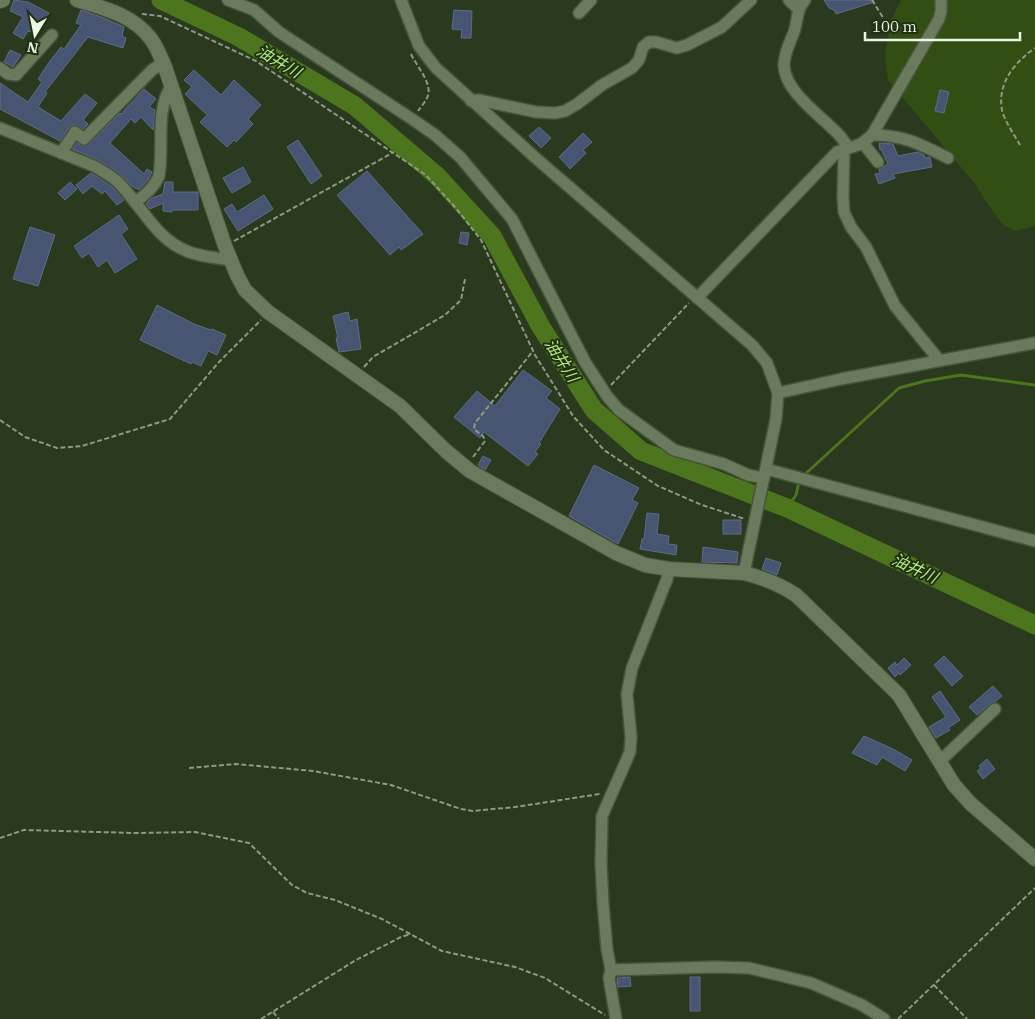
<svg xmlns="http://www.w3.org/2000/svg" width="1035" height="1019" viewBox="0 0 1035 1019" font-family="'IBM Plex Serif','Noto Sans JP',serif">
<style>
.green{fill:#324e13}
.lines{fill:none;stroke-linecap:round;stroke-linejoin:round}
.stream{stroke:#4c751d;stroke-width:3}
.river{stroke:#4c751d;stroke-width:19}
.building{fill:#485572;stroke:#5e6c89}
.minor-casing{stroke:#47543c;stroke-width:14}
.tertiary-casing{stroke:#47543c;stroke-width:16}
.path{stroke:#8e9a84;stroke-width:2;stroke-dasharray:5 2.5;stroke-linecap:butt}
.minor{stroke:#6a7b5d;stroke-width:11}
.tertiary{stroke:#6a7b5d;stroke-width:14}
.labels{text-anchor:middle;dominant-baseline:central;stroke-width:4;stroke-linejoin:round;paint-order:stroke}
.water-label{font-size:16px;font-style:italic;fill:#b2ec7b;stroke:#212f14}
</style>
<rect width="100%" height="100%" fill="#2b391e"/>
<!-- green -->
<path class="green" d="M 901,0 L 1035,0 L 1035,226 L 1015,231 L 1003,225 L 989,206 L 975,184 L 888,80 L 885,56 L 890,22 Z"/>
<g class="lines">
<!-- stream -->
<g class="stream">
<path d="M 802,477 L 899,388 L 925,381 L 961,375 L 1035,385"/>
<path d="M 787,508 L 796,495 L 799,482"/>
</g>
<!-- river -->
<path class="river" d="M 161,0 L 239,37 L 355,106 L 437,176 L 492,236 L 541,327 L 594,410 L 641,451 L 787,508 L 1035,625"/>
</g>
<!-- building -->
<g class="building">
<path d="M 14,0 L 28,2 L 49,13 L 42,25 L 36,24 L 31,32 L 28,31 L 23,39 L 13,33 L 23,17 L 10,11 Z"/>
<path d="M 824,0 L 873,0 L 874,2 L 836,14 L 834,10 L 829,8 Z"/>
<path d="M 81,10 L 104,18 L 122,26 L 124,27 L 122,36 L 126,38 L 123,48 L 88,37 L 45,92 L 47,93 L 38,107 L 61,121 L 85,94 L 97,103 L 83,120 L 88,124 L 83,129 L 76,125 L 71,125 L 60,141 L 0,109 L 0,83 L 28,102 L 42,82 L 38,79 L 50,61 L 61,47 L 64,49 L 81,25 L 76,23 Z"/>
<path d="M 454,10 L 472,11 L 471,38 L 461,38 L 462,30 L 452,29 Z"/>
<path d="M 10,50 L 21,55 L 13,67 L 4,62 Z"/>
<path d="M 194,70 L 221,95 L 234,80 L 261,105 L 248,119 L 253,124 L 236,142 L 234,140 L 227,147 L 200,122 L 207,115 L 185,94 L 192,87 L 184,80 Z"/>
<path d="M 144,89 L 156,99 L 149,107 L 155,110 L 153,130 L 141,117 L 135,123 L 131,119 L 110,143 L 144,174 L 147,169 L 152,172 L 148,180 L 139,190 L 138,188 L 137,189 L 132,186 L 118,172 L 100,161 L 72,149 L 77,143 L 83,146 L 89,144 L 120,113 L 121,114 Z"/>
<path d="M 940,90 L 949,92 L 944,113 L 935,111 Z"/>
<path d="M 539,127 L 551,138 L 541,148 L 529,136 Z"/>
<path d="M 583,133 L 592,142 L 583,150 L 586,153 L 570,169 L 559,157 Z"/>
<path d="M 298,140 L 322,176 L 311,184 L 287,147 Z"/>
<path d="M 879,143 L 893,144 L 898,156 L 918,152 L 924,155 L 925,158 L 930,157 L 932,167 L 893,174 L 895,178 L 879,184 L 875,174 L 880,173 L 879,169 L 888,164 L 881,149 L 880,150 Z"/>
<path d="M 243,167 L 251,182 L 232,193 L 223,178 Z"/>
<path d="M 367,171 L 423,234 L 401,250 L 399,247 L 390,255 L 337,195 Z"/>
<path d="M 91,173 L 111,186 L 124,200 L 117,205 L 105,191 L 102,194 L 92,186 L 83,194 L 76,185 Z"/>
<path d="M 70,182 L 77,189 L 65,200 L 58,193 Z"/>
<path d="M 165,182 L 173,182 L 173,192 L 198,192 L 198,210 L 172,210 L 172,212 L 163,211 L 163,203 L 150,209 L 146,204 L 152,198 L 163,194 Z"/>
<path d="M 264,195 L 273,209 L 238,231 L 224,209 L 232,204 L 237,212 Z"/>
<path d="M 119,215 L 128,229 L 121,234 L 137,259 L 115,273 L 107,260 L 98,267 L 89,253 L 82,258 L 74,246 Z"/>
<path d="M 30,227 L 55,235 L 38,286 L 13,279 Z"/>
<path d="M 461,232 L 469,233 L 467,245 L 459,243 Z"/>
<path d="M 157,305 L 194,324 L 211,330 L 212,329 L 226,335 L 217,355 L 208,351 L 201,366 L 192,362 L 191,364 L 140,340 Z"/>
<path d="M 348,312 L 350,321 L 357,319 L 361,349 L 339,352 L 336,338 L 338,338 L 333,316 Z"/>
<path d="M 523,370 L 552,391 L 546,398 L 560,409 L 539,443 L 541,444 L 535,452 L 538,454 L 528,466 L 484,432 L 480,438 L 454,417 L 477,391 L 495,406 Z"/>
<path d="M 483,456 L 491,460 L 485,470 L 478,465 Z"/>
<path d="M 594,465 L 639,488 L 632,500 L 638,503 L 618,544 L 569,516 Z"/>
<path d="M 647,513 L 659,514 L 657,534 L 669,536 L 668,544 L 677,545 L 676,555 L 640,549 L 642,539 L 644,539 Z"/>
<rect x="723" y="520" width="18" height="14"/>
<path d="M 703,547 L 738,552 L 737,563 L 702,562 Z"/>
<path d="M 766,558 L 781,563 L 777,575 L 762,569 Z"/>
<path d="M 944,656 L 963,676 L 952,686 L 934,665 Z"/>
<path d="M 904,658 L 911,665 L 900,675 L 899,673 L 895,677 L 888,668 L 895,662 L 897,665 Z"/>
<path d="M 993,686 L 1002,696 L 995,702 L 990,704 L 977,715 L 969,707 Z"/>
<path d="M 940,691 L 960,720 L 948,728 L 950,730 L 936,738 L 929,727 L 946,717 L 932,697 Z"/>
<path d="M 864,736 L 893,749 L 912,760 L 905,771 L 882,757 L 877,765 L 852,753 Z"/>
<path d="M 987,759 L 995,769 L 983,779 L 977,771 L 981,768 L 979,766 Z"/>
<path d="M 630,977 L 631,986 L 618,987 L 617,978 Z"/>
<rect x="690" y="977" width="10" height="34"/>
</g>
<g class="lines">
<!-- minor casing -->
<g class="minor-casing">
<g id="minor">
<path d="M 228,0 L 254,10 L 279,32 L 412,119 L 435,135 L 460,157 L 512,219 L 585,362 L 607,396 L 619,410 L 674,450 L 724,464 L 748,475 L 764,478"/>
<path d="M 401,0 L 419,46 L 436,68 L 538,160 L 752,345 L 767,363 L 778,393 L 776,419 L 744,573"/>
<path d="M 789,0 L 798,9"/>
<path d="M 805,0 C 796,10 798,20 794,32 C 790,42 784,54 784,65 C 784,92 824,118 840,136 C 843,140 846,144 849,148"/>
<path d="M 579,13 L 591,0"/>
<path d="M 0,68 L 8,74 L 16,75 L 52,35"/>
<path d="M 471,101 L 479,100 L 536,112 L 555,113 L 565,111 L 577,104 L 602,85 L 632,68 L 639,60 L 643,47 L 649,42 L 656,42 L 677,48 L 687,45 L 722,27 L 751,0"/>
<path d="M 0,128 L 96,167 C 103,172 112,176 118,182 C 142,206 156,240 189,252 C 203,257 217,258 231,260"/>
<path d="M 872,135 C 904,135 920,144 948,158"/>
<path d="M 863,143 L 878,162"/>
<path d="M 844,150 L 843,196 L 844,212 L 851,227 L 866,247 L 895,306 L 939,360"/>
<path d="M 61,153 L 75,132 L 84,139 L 152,70 L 163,63"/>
<path d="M 135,202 C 146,195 154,188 159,176 C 164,147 155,112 171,86"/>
<path d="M 697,298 L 837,152 L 861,144 L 872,135 L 939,19 L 941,11 L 941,0"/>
<path d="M 778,393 L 841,379 L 1035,343"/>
<path d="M 766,469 L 1035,541"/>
<path d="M 940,761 L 995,709"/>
<path d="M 611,970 L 714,967 L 749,968 L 811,983 L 862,1005 L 884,1019"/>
<path d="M 616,1019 L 609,978 L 611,970 L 607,949 L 603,903 L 601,862 L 602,816 L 630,752 L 631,737 L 627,694 L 632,668 L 667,579 L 669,569"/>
</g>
</g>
<!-- tertiary casing -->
<g class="tertiary-casing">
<g id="tertiary">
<path d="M 77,0 C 104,8 133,15 151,39 C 157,47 161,58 165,67 L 225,246 L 237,275 L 245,290 L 268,312 L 400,406 L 446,451 L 470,471 L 616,553 L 645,565 L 669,569 L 744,573 C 764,578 779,584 796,595 L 899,695 L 954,785 L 971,804 L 1035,859"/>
<path d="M 0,1 L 3,0"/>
</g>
</g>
<!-- path -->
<g class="path">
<path d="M 872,0 L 884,19"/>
<path d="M 142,14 L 160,16 L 256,61 L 426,175 L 455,207 L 481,240 L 535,355 L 573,416 L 604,450 L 658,486 L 702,505 L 745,519"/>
<path d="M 411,54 C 416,66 434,84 427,98 C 425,102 421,107 418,111"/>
<path d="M 1020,145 C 1015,136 1004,120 1002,110 C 997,83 1015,62 1035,48"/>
<path d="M 234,241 L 394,152"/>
<path d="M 364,367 L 373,357 L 445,315 L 461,300 L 465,279"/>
<path d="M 611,385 L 689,303"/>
<path d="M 0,420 L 25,437 L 57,448 L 82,446 L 170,419 L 219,362 L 261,320"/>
<path d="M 473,457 L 485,441 L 483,436 L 474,429 L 475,423 L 533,351"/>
<path d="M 189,768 L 236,764 L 313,771 L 391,785 L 461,809 L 473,811 L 515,807 L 600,794"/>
<path d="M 0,838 L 24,830 L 135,833 L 195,832 L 249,843 L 292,885 L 307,893 L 335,900 L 382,919 L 442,951 L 515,967 L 545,978 L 605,1015"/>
<path d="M 934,985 L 967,1019"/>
<path d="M 273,1012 L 279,1019"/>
<path d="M 261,1019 L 356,960 L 401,937 L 411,934"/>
<path d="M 898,1019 L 1035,888"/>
</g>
<!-- minor -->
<use href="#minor" class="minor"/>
<!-- tertiary -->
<use href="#tertiary" class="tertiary"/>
</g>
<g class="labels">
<!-- water labels -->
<g class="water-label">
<text transform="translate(279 61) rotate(31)">油井川</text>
<text transform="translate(562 360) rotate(57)">油井川</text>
<text transform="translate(915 568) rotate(25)">油井川</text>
</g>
</g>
<!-- north arrow -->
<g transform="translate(35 35) rotate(190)" stroke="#212f14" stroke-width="4" paint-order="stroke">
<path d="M0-4L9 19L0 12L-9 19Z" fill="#edf7e6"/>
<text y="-8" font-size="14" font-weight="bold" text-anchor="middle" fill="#edf7e6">N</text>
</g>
<!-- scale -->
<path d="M865 32v8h155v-8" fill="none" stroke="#edf7e6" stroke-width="2.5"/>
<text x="872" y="32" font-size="15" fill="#edf7e6" stroke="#212f14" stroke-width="4" paint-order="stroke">100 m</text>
</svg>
